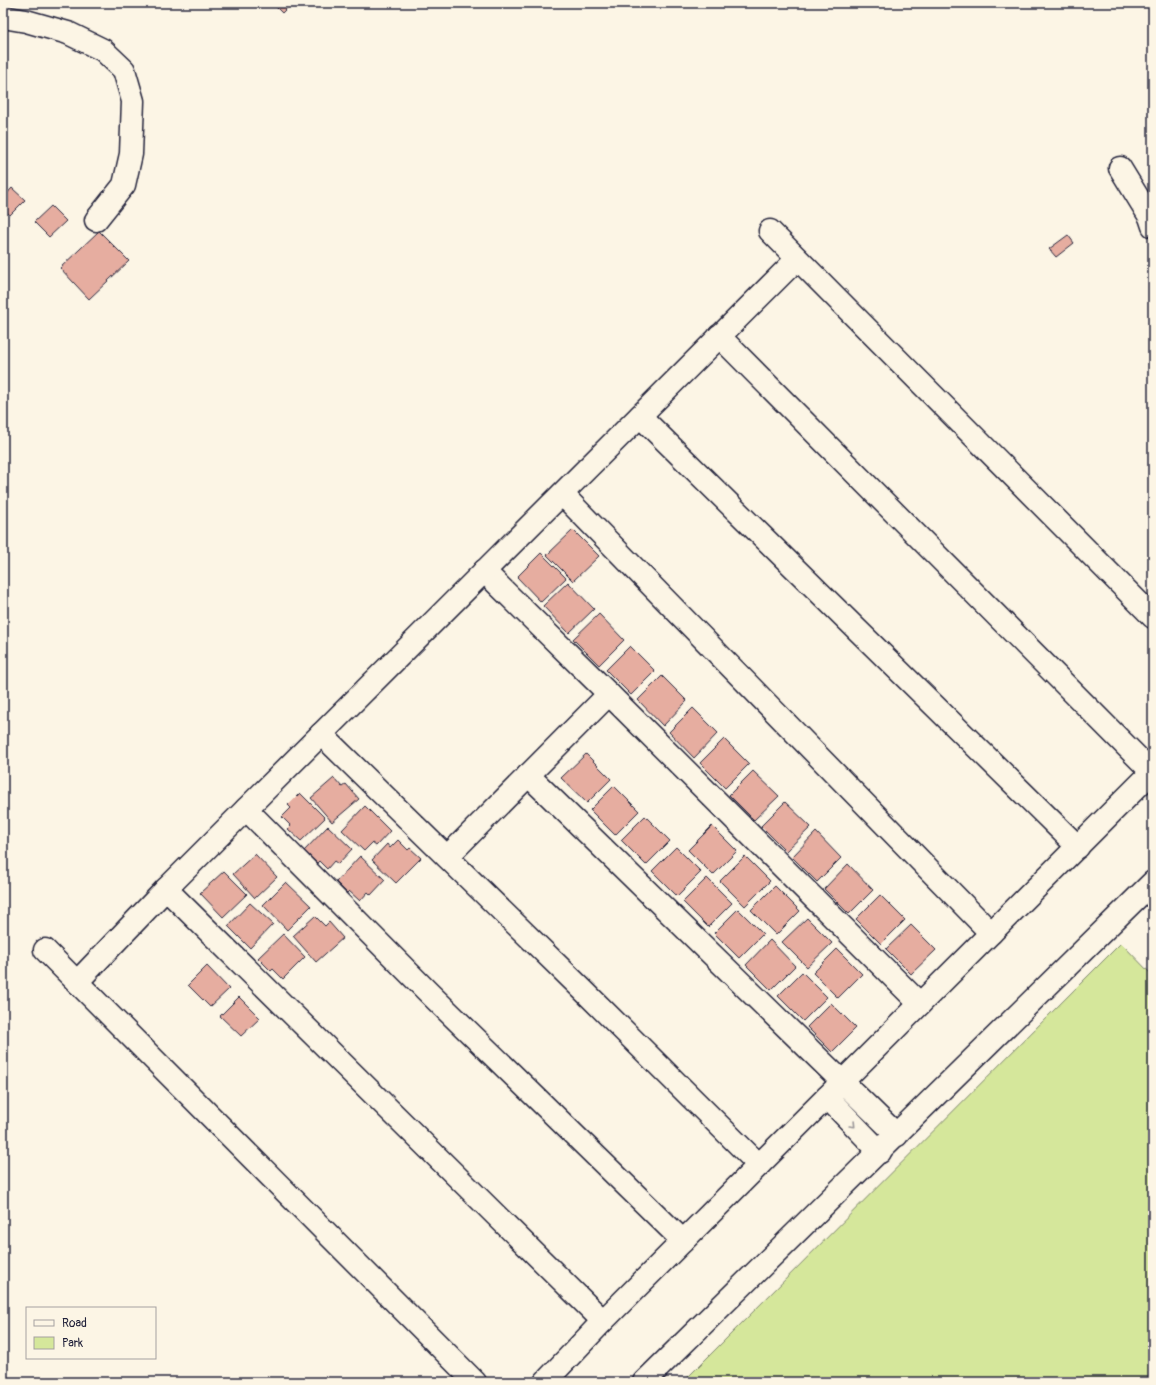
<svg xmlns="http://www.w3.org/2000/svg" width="1156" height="1385" viewBox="0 0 1156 1385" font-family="Pangolin,sans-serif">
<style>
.green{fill:#d5e79b;stroke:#7c846b}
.building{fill:#e6ada0;stroke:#22223b}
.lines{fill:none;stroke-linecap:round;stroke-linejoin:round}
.minor-casing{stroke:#22223b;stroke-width:25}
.minor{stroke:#fcf5e5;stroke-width:22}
.oneway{stroke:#9a9698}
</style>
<rect width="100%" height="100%" fill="#fcf5e5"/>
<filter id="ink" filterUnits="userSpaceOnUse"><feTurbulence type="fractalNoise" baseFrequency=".025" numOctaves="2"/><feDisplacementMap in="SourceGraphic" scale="8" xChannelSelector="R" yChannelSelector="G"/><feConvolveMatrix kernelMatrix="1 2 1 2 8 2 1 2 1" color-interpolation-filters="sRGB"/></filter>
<g filter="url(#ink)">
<!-- green -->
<path class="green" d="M 1121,943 L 1153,976 L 1153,1382 L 683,1382 Z"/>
<!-- building -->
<g class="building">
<path d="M 272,3 L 292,3 L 282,13 Z"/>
<path d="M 12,188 L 25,200 L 10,215 L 3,209 L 3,198 Z"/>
<path d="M 51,206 L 66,221 L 49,237 L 34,222 Z"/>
<path d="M 99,231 L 129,261 L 89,299 L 60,268 Z"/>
<path d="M 1068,235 L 1074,243 L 1056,257 L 1049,249 Z"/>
<path d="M 573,530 L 599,556 L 573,581 L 547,555 Z"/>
<path d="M 541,553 L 566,578 L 541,602 L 517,577 Z"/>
<path d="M 568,582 L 594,609 L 569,633 L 543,606 Z"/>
<path d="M 599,614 L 624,640 L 599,665 L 573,639 Z"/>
<path d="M 630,646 L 655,671 L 631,695 L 606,670 Z"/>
<path d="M 662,676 L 687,701 L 663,726 L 638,700 Z"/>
<path d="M 693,708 L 718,733 L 694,758 L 669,732 Z"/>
<path d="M 724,739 L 749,764 L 725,788 L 700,763 Z"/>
<path d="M 586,754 L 611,779 L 587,803 L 561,778 Z"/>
<path d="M 753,771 L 779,796 L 754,820 L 729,795 Z"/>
<path d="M 334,778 L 342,787 L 346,784 L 359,799 L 332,822 L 311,798 Z"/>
<path d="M 614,786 L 639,811 L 615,835 L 590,810 Z"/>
<path d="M 300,793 L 325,818 L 301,841 L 288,829 L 291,826 L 282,817 L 291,808 L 288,805 Z"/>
<path d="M 785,802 L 811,827 L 786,851 L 761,826 Z"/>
<path d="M 365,806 L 390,831 L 376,846 L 372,843 L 364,851 L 342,830 Z"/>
<path d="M 645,816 L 670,841 L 646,865 L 621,840 Z"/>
<path d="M 328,826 L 352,849 L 338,864 L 334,861 L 327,869 L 319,861 L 317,863 L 304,851 Z"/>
<path d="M 712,826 L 737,851 L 713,875 L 688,850 Z"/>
<path d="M 816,832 L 841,858 L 817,882 L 792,857 Z"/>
<path d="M 398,840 L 408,850 L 410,848 L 421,858 L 396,883 L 372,860 L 387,844 L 390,848 Z"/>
<path d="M 676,847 L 701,872 L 677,896 L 652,871 Z"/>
<path d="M 255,854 L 277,877 L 255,898 L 233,874 Z"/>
<path d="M 360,856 L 385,880 L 371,895 L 368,892 L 360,901 L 349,891 L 347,893 L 336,882 Z"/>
<path d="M 745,856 L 770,881 L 745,906 L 720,881 Z"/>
<path d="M 848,864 L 873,890 L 849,914 L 824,889 Z"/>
<path d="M 224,871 L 247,894 L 223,917 L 200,893 Z"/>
<path d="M 707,878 L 732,903 L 708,927 L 683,902 Z"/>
<path d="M 286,882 L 311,906 L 287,930 L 263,905 Z"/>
<path d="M 775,886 L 800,911 L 776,935 L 751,910 Z"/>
<path d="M 880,895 L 905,920 L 881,944 L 856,919 Z"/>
<path d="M 250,903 L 273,924 L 250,948 L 228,926 Z"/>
<path d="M 738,909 L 763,934 L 739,958 L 714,933 Z"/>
<path d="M 315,916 L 325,926 L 329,922 L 343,938 L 316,962 L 293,936 Z"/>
<path d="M 807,918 L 832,943 L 807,967 L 782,942 Z"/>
<path d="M 911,925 L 936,950 L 911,974 L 886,949 Z"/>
<path d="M 283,934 L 305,957 L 283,979 L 273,969 L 271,971 L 258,958 Z"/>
<path d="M 770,940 L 795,966 L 771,990 L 746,965 Z"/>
<path d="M 837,949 L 862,974 L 838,998 L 813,973 Z"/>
<path d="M 207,966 L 229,989 L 210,1007 L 188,985 Z"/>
<path d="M 802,972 L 827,997 L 803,1021 L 778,996 Z"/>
<path d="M 239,997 L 260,1018 L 241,1036 L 220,1016 Z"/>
<path d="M 831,1003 L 856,1028 L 832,1052 L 807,1027 Z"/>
</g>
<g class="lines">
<!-- minor casing -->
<g class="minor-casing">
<g id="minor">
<path d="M 3,17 L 26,21 L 68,33 L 103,50 L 124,70 L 133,101 L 131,154 L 124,185 L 96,220"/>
<path d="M 1120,168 L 1150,217 L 1153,226"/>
<path d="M 770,231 L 1153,617"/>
<path d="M 719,336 L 1152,772"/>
<path d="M 640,416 L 1078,847"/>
<path d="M 562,494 L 991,933"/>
<path d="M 484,571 L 609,694 L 920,1004"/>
<path d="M 321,734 L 585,992 L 759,1165"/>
<path d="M 528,775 L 897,1135"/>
<path d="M 246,809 L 429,993 L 683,1241"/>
<path d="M 447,857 L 609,694"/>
<path d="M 166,889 L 603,1321"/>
<path d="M 45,950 L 475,1382"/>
<path d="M 77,982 L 166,889 L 797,259"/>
<path d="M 827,1097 L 880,1152"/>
<path d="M 545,1382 L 603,1321 L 1153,771"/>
<path d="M 644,1382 L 1153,882"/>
</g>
</g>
<!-- minor -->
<use href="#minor" class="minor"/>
</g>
<!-- one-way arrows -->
<defs><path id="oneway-chevron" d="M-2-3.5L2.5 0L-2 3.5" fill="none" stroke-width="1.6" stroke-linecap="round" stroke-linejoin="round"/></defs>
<use class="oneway" href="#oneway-chevron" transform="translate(853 1125) rotate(46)"/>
</g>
<!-- margin -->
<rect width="1156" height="1385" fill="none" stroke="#fcf5e5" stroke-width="16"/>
<rect x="8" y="8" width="1140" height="1369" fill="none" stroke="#22223b" stroke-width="1.5" filter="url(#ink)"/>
<!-- legend -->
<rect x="26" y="1307" width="130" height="52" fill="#fcf5e5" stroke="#a5a1a1"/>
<rect x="34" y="1320" width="20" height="6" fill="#fcf5e5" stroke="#a5a1a1"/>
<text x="62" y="1327" font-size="12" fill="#22223b">Road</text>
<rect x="34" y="1337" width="20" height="12" fill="#d5e79b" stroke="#a5a1a1"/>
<text x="62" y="1347" font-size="12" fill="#22223b">Park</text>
</svg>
